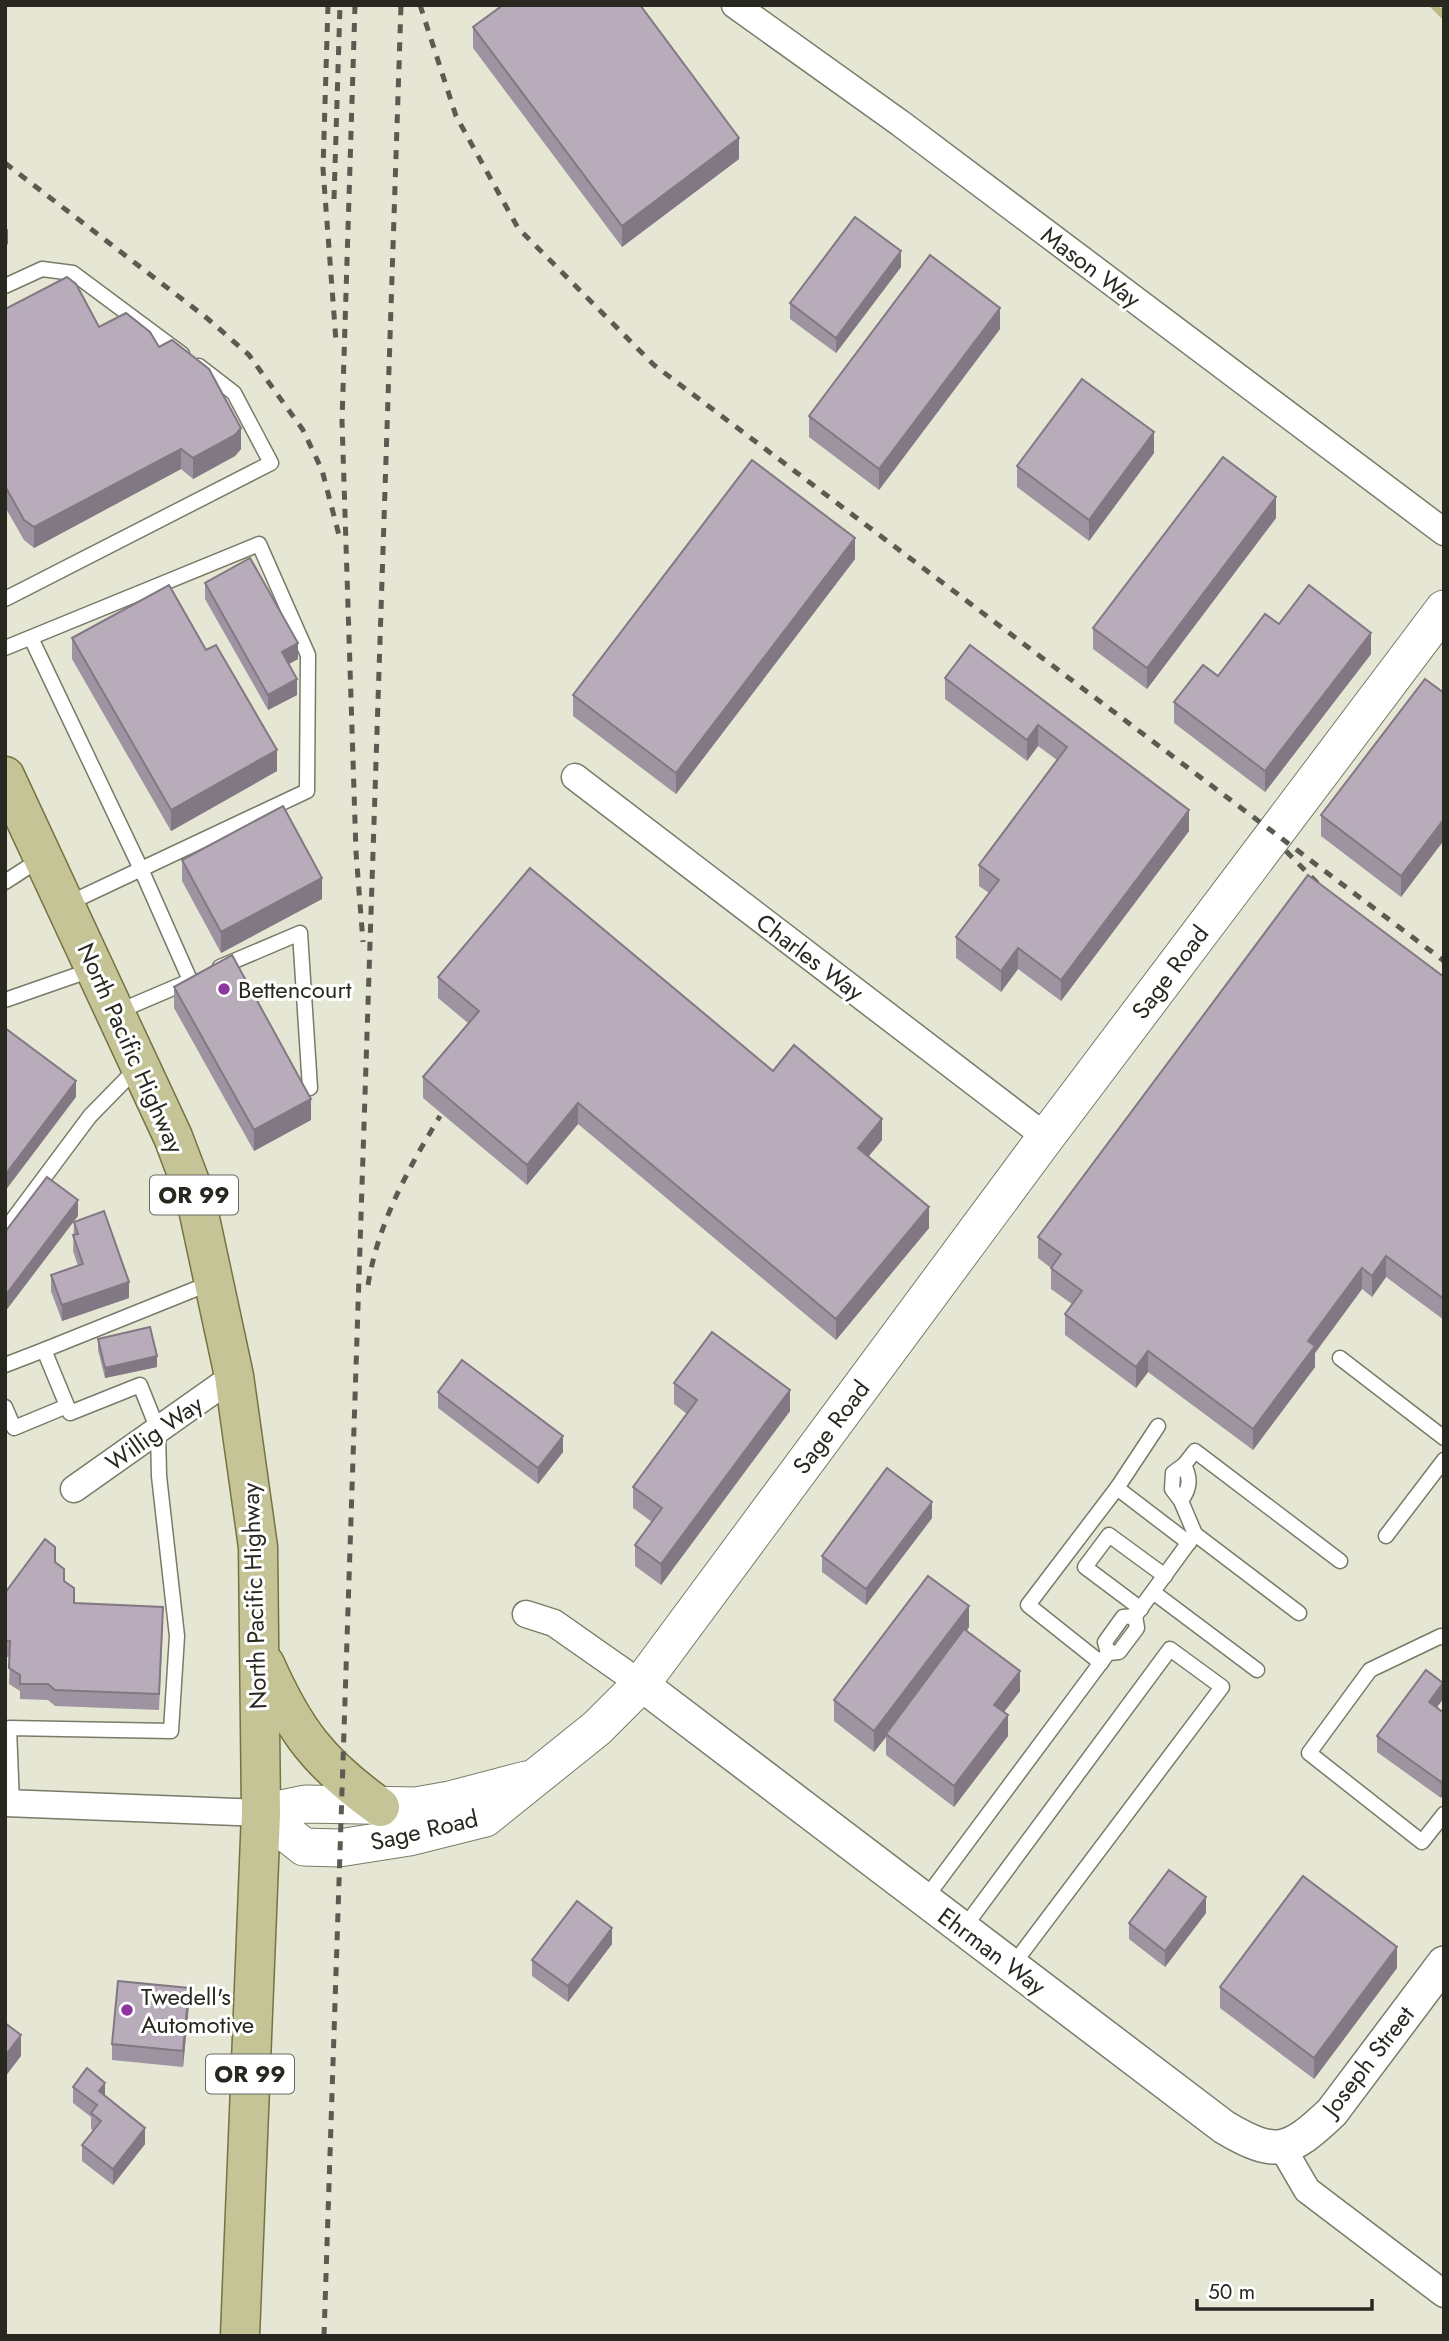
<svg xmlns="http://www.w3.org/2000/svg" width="1449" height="2341" viewBox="0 0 1449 2341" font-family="Jost,sans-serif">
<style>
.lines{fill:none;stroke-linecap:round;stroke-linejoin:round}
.stream{stroke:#bcba82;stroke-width:7}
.service-casing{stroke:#7a7a69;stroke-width:17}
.minor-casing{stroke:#7a7a69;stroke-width:29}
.tertiary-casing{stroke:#7a7a69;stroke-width:36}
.secondary-casing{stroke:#7a7a69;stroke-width:39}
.primary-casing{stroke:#757341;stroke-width:41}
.service{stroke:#fff;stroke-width:14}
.minor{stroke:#fff;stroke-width:26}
.tertiary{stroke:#fff;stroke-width:33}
.secondary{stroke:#fff;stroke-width:37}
.primary{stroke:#c5c497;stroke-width:38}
.rail{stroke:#5b5b51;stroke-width:5;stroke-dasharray:9 9;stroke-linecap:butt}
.wall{fill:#9e94a1}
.shaded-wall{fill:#817883}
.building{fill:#b8acbb;stroke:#817883;stroke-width:2}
.poi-dot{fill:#8d36a2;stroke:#fff;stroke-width:2.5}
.labels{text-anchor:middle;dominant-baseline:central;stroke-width:6;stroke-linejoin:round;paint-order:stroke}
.shield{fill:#fff;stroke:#686864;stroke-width:2}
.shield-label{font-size:23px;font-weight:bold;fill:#282821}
.street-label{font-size:24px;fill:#282821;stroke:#fff}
.poi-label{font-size:24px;fill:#282821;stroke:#fff;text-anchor:start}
</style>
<rect width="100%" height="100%" fill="#e6e6d4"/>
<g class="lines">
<!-- stream -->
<path class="stream" d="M 1433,5 L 1444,16"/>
<!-- service casing -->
<g class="service-casing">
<g id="service">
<path d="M 5,286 L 42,269 L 73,273 L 182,354"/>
<path d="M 5,599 L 271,463 L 234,393 L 199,366"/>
<path d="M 31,638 L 141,869 L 190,980"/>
<path d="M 5,648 L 259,544 L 308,655 L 307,791 L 67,904"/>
<path d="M 5,882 L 42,858"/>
<path d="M 220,967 L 300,933 L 310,1088"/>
<path d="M 5,1000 L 94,969"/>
<path d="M 117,1012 L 192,980"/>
<path d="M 5,1230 L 90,1116 L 137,1068"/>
<path d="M 1340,1358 L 1444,1438"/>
<path d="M 5,1365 L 44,1350"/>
<path d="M 5,1407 L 14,1428 L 67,1406"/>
<path d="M 1184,1465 L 1195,1451 L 1340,1561"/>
<path d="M 1117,1488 L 1158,1426"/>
<path d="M 1181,1501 C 1190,1488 1191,1479 1184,1465 L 1173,1473 L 1172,1489 L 1181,1501 L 1195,1534"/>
<path d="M 1386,1536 L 1444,1460"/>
<path d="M 1153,1592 L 1257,1670"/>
<path d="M 1141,1609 L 1085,1567 L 1109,1535 L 1165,1576"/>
<path d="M 1135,1616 L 1195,1534 L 1299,1613"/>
<path d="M 1444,1638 L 1441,1636 L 1370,1670 L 1309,1753 L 1422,1842 L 1444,1814"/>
<path d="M 1101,1663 L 1028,1605 L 1117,1488 L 1189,1543"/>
<path d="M 12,1803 L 9,1728 L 171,1731 L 177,1636 L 159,1476 L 158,1430 L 140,1385 L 70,1413 L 44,1350 L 213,1282"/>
<path d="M 925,1899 L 1108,1653 L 1119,1652 L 1137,1628 L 1135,1616 L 1123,1617 L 1105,1642 L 1108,1653"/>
<path d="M 963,1929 L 1170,1649 L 1222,1687 L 1012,1966"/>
</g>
</g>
<!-- minor casing -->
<g class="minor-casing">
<g id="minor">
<path d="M 735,5 L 900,123 L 1444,532"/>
<path d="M 575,777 L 1046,1137"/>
<path d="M 74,1489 L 234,1376"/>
<path d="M 526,1614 L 554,1623 L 641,1684"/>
<path d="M 5,1803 L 261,1813"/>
<path d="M 1282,2147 L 1307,2190 L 1444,2294"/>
</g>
</g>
<!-- tertiary casing -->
<g class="tertiary-casing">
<path id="tertiary" d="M 641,1684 L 1224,2127 C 1276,2158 1289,2153 1332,2112 L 1444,1963"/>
</g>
<!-- secondary casing -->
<g class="secondary-casing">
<g id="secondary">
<path d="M 261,1813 L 304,1847 L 339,1848 L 409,1837 L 485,1818 L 597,1728 L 641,1684 L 1046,1137 L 1444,609"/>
<path d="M 261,1813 L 305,1804 L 416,1806 L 450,1800 L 526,1780"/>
</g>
</g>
<!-- primary casing -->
<g class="primary-casing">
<g id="primary">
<path d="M 5,776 L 173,1137 L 195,1195 L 234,1376 L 258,1547 L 261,1813 L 240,2336"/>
<path d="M 265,1664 C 295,1732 320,1764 380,1807"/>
</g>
</g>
<!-- service -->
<use href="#service" class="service"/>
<!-- minor -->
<use href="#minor" class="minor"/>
<!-- tertiary -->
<use href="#tertiary" class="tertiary"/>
<!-- secondary -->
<use href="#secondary" class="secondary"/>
<!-- primary -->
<use href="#primary" class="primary"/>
<!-- rail -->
<g class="rail">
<path d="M 328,5 L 323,169 L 336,341"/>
<path d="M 355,5 L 342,421 L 356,852 L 363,942"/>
<path d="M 420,5 L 456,116 L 518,228 L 654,365 L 1444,961"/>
<path d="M 5,163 L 208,319 L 249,355 L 303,430 L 322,470 L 340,539"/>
<path d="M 334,199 L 340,5"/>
<path d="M 1286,851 L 1328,894"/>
<path d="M 368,1285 C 378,1223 408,1169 440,1116"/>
<path d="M 324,2336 L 401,5"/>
</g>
</g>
<!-- wall -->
<g class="wall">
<path d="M 473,27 L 739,159 L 622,247 L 473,48 Z"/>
<path d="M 901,267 L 836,353 L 790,319 L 790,303 Z"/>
<path d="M 5,309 L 99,327 L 159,347 L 241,449 L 235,456 L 193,479 L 181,469 L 34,548 L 24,540 L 5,507 Z"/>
<path d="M 1000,329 L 879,490 L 809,437 L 809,416 Z"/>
<path d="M 1154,453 L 1089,541 L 1017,487 L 1017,466 Z"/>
<path d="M 1276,518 L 1147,689 L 1093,649 L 1093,628 Z"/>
<path d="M 855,559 L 676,794 L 573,716 L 573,695 Z"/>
<path d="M 205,583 L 298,659 L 288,664 L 297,695 L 268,710 L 205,599 Z"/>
<path d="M 1279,624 L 1371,654 L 1265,792 L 1174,723 L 1174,702 L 1218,676 Z"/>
<path d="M 72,638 L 277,771 L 171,831 L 72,659 Z"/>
<path d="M 970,645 L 1189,831 L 1061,1001 L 1018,969 L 1001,992 L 956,958 L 956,937 L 989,893 L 979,886 L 979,865 L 1057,760 L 1038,746 L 1027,761 L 945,699 L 945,678 Z"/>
<path d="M 1444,693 L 1444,840 L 1401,897 L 1321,836 L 1321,815 Z"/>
<path d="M 182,860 L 322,899 L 221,953 L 182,881 Z"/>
<path d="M 438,977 L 773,1071 L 882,1140 L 869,1156 L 929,1228 L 836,1340 L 578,1124 L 527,1185 L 423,1098 L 423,1077 L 468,1023 L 438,998 Z"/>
<path d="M 1444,977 L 1444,1320 L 1386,1277 L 1372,1297 L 1362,1289 L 1315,1353 L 1315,1367 L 1253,1450 L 1148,1372 L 1136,1388 L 1065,1335 L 1065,1314 L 1072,1304 L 1051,1289 L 1051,1268 L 1038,1258 L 1038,1237 Z"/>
<path d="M 174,987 L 311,1120 L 254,1151 L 174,1008 Z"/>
<path d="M 74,1222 L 129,1298 L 62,1321 L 51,1291 L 51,1275 L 78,1266 L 73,1251 Z"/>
<path d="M 98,1339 L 157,1367 L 105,1378 L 98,1350 Z"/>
<path d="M 674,1383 L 790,1411 L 661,1585 L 635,1566 L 635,1545 L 652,1522 L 633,1508 L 633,1487 L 687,1414 L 674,1404 Z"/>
<path d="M 438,1392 L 563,1452 L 538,1484 L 438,1408 Z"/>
<path d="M 932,1518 L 866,1605 L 822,1572 L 822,1556 Z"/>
<path d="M 55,1562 L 74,1603 L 163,1623 L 159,1710 L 55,1706 L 48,1700 L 20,1699 L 20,1691 L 9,1684 L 10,1657 L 5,1657 L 5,1593 Z"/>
<path d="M 969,1627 L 967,1631 L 1020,1691 L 1004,1712 L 1008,1736 L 954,1807 L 886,1755 L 886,1737 L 874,1752 L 834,1721 L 834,1700 Z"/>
<path d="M 1443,1699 L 1437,1707 L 1444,1713 L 1441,1798 L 1377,1752 L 1377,1736 Z"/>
<path d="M 1206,1913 L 1165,1967 L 1129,1939 L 1129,1923 Z"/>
<path d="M 612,1944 L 568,2002 L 532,1976 L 532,1960 Z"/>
<path d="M 1397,1968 L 1314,2079 L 1220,2008 L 1220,1987 Z"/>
<path d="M 189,2004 L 183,2067 L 112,2060 L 112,2044 Z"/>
<path d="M 73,2087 L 105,2096 L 145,2144 L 113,2185 L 82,2161 L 82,2145 L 94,2131 L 91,2129 L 91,2117 L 73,2103 Z"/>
</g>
<!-- shaded-wall -->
<g class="shaded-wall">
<path d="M 739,138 L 739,159 L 622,247 L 622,226 Z"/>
<path d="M 8,229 L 8,244 L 5,246 L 5,230 Z"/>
<path d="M 901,251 L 901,267 L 836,353 L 836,338 Z"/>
<path d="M 1000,308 L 1000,329 L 879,490 L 879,469 Z"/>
<path d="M 241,428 L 241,449 L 235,456 L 193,479 L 193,458 Z"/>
<path d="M 1154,432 L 1154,453 L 1089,541 L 1089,520 Z"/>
<path d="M 181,449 L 181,469 L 34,548 L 34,527 Z"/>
<path d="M 1276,497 L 1276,518 L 1147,689 L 1147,668 Z"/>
<path d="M 855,538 L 855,559 L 676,794 L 676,773 Z"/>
<path d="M 1371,633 L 1371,654 L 1265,792 L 1265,771 Z"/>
<path d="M 298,643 L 298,659 L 282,668 L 282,652 Z"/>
<path d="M 297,679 L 297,695 L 268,710 L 268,695 Z"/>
<path d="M 1038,725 L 1038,746 L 1027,761 L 1027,740 Z"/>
<path d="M 277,750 L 277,771 L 171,831 L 171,810 Z"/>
<path d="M 1189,810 L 1189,831 L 1061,1001 L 1061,980 Z"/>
<path d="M 1444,819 L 1444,840 L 1401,897 L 1401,876 Z"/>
<path d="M 322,878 L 322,899 L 221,953 L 221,932 Z"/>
<path d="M 1018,948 L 1018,969 L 1001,992 L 1001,971 Z"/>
<path d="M 76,1081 L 76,1097 L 5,1191 L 5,1175 Z"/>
<path d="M 311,1099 L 311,1120 L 254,1151 L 254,1130 Z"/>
<path d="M 578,1103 L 578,1124 L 527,1185 L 527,1165 Z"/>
<path d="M 882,1119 L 882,1140 L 858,1169 L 858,1148 Z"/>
<path d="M 78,1200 L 78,1216 L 5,1312 L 5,1296 Z"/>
<path d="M 929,1207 L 929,1228 L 836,1340 L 836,1319 Z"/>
<path d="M 1386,1256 L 1386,1277 L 1372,1297 L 1372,1276 Z"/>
<path d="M 1362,1268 L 1362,1289 L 1315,1353 L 1315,1367 L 1253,1450 L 1253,1429 L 1308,1341 Z"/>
<path d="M 129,1282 L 129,1298 L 62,1321 L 62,1305 Z"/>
<path d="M 1148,1351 L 1148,1372 L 1136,1388 L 1136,1367 Z"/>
<path d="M 157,1356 L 157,1367 L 105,1378 L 105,1368 Z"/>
<path d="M 790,1390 L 790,1411 L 661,1585 L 661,1564 Z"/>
<path d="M 563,1436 L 563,1452 L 538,1484 L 538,1468 Z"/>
<path d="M 932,1502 L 932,1518 L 866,1605 L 866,1589 Z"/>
<path d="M 969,1606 L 969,1627 L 887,1735 L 886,1734 L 886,1737 L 874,1752 L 874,1731 Z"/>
<path d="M 1020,1671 L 1020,1691 L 994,1725 L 994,1705 Z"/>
<path d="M 1443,1683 L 1443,1699 L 1429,1718 L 1429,1702 Z"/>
<path d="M 1008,1715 L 1008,1736 L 954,1807 L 954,1786 Z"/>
<path d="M 1444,1778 L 1444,1794 L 1441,1798 L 1441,1782 Z"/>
<path d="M 1206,1897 L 1206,1913 L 1165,1967 L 1165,1951 Z"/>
<path d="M 612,1928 L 612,1944 L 568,2002 L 568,1986 Z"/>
<path d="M 1397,1947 L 1397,1968 L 1314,2079 L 1314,2058 Z"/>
<path d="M 189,1988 L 189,2004 L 183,2067 L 183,2051 Z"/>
<path d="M 21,2035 L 21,2056 L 5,2077 L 5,2056 Z"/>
<path d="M 105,2083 L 105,2098 L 99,2091 Z"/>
<path d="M 145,2128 L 145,2144 L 113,2185 L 113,2169 Z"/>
</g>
<!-- building -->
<g class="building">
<path d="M 503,5 L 640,5 L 739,138 L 622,226 L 473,27 Z"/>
<path d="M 855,217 L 901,251 L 836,338 L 790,303 Z"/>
<path d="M 930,255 L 1000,308 L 879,469 L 809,416 Z"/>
<path d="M 67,277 L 76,284 L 99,327 L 126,313 L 150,332 L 159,347 L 172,340 L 209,369 L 241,428 L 235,435 L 193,458 L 181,449 L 34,527 L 24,520 L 5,486 L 5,309 Z"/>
<path d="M 1082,379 L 1154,432 L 1089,520 L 1017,466 Z"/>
<path d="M 1223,457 L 1276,497 L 1147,668 L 1093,628 Z"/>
<path d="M 752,460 L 855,538 L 676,773 L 573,695 Z"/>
<path d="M 250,558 L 298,643 L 282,652 L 297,679 L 268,695 L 205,583 Z"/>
<path d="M 169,585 L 206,650 L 216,645 L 277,750 L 171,810 L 72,638 Z"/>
<path d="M 1309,585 L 1371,633 L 1265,771 L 1174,702 L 1203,665 L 1218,676 L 1265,614 L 1279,624 Z"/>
<path d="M 970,645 L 1189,810 L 1061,980 L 1018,948 L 1001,971 L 956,937 L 999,880 L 979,865 L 1067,747 L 1038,725 L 1027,740 L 945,678 Z"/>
<path d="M 1425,679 L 1444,693 L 1444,819 L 1401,876 L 1321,815 Z"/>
<path d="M 283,806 L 322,878 L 221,932 L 182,860 Z"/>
<path d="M 530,868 L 773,1071 L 794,1045 L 882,1119 L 858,1148 L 929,1207 L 836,1319 L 578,1103 L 527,1165 L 423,1077 L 479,1011 L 438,977 Z"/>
<path d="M 1308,875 L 1444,977 L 1444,1299 L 1386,1256 L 1372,1276 L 1362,1268 L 1308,1341 L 1315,1346 L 1253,1429 L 1148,1351 L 1136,1367 L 1065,1314 L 1082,1291 L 1051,1268 L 1061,1254 L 1038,1237 Z"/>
<path d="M 232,955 L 311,1099 L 254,1130 L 174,987 Z"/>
<path d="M 5,1028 L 76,1081 L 5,1175 Z"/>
<path d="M 47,1177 L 78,1200 L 5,1296 L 5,1232 Z"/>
<path d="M 104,1211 L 129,1282 L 62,1305 L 51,1275 L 83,1264 L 73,1235 L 78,1234 L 74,1222 Z"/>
<path d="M 150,1327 L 157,1356 L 105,1368 L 98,1339 Z"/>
<path d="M 712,1332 L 790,1390 L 661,1564 L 635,1545 L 662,1508 L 633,1487 L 697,1400 L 674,1383 Z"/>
<path d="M 462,1360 L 563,1436 L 538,1468 L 438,1392 Z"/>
<path d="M 887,1468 L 932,1502 L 866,1589 L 822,1556 Z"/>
<path d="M 45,1539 L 55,1547 L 55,1562 L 64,1569 L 64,1581 L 74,1588 L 74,1603 L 163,1607 L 159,1694 L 55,1690 L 48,1684 L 20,1684 L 20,1675 L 9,1668 L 10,1641 L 5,1641 L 5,1593 Z"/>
<path d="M 928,1576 L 969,1606 L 874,1731 L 834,1700 Z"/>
<path d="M 964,1629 L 1020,1671 L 994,1705 L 1008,1715 L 954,1786 L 886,1734 Z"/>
<path d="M 1426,1670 L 1443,1683 L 1429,1702 L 1444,1713 L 1444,1778 L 1441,1782 L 1377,1736 Z"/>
<path d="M 1169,1870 L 1206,1897 L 1165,1951 L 1129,1923 Z"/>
<path d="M 1303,1876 L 1397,1947 L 1314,2058 L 1220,1987 Z"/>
<path d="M 577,1901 L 612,1928 L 568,1986 L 532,1960 Z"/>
<path d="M 118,1981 L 189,1988 L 183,2051 L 112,2044 Z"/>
<path d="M 5,2023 L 21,2035 L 5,2056 Z"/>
<path d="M 87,2068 L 105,2083 L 99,2091 L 145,2128 L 113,2169 L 82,2145 L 101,2121 L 91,2113 L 97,2105 L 73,2087 Z"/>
</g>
<!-- markers -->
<g class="poi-dot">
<circle cx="224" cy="989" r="7"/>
<circle cx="127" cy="2010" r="7"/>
</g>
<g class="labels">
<!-- shield labels -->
<g class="shield">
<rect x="150" y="1175.5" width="88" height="39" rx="5"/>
<rect x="206" y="2054.5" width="88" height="39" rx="5"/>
</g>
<g class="shield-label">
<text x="194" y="1195">OR 99</text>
<text x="250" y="2074">OR 99</text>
</g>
<!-- street labels -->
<g class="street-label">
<text transform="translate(1091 267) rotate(37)">Mason Way</text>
<text transform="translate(810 957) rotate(37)">Charles Way</text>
<text transform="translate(1170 972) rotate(-53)">Sage Road</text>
<text transform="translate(131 1048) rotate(66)">North Pacific Highway</text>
<text transform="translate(831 1427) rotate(-53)">Sage Road</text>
<text transform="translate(154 1433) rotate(-35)">Willig Way</text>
<text transform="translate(254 1596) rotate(-92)">North Pacific Highway</text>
<text transform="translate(424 1830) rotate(-13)">Sage Road</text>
<text transform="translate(992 1951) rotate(37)">Ehrman Way</text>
<text transform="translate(1368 2061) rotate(-52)">Joseph Street</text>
</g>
<!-- poi labels -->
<g class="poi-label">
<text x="238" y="989">Bettencourt</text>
<text x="141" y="1996">Twedell's<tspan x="141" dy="28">Automotive</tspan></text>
</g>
</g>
<!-- border -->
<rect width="1449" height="2341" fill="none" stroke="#282821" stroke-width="14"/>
<!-- scale -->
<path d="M1197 2299v10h175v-10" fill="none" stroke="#282821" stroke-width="3.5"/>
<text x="1208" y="2299" font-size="21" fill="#282821" stroke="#ffffff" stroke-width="5" paint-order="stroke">50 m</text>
</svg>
